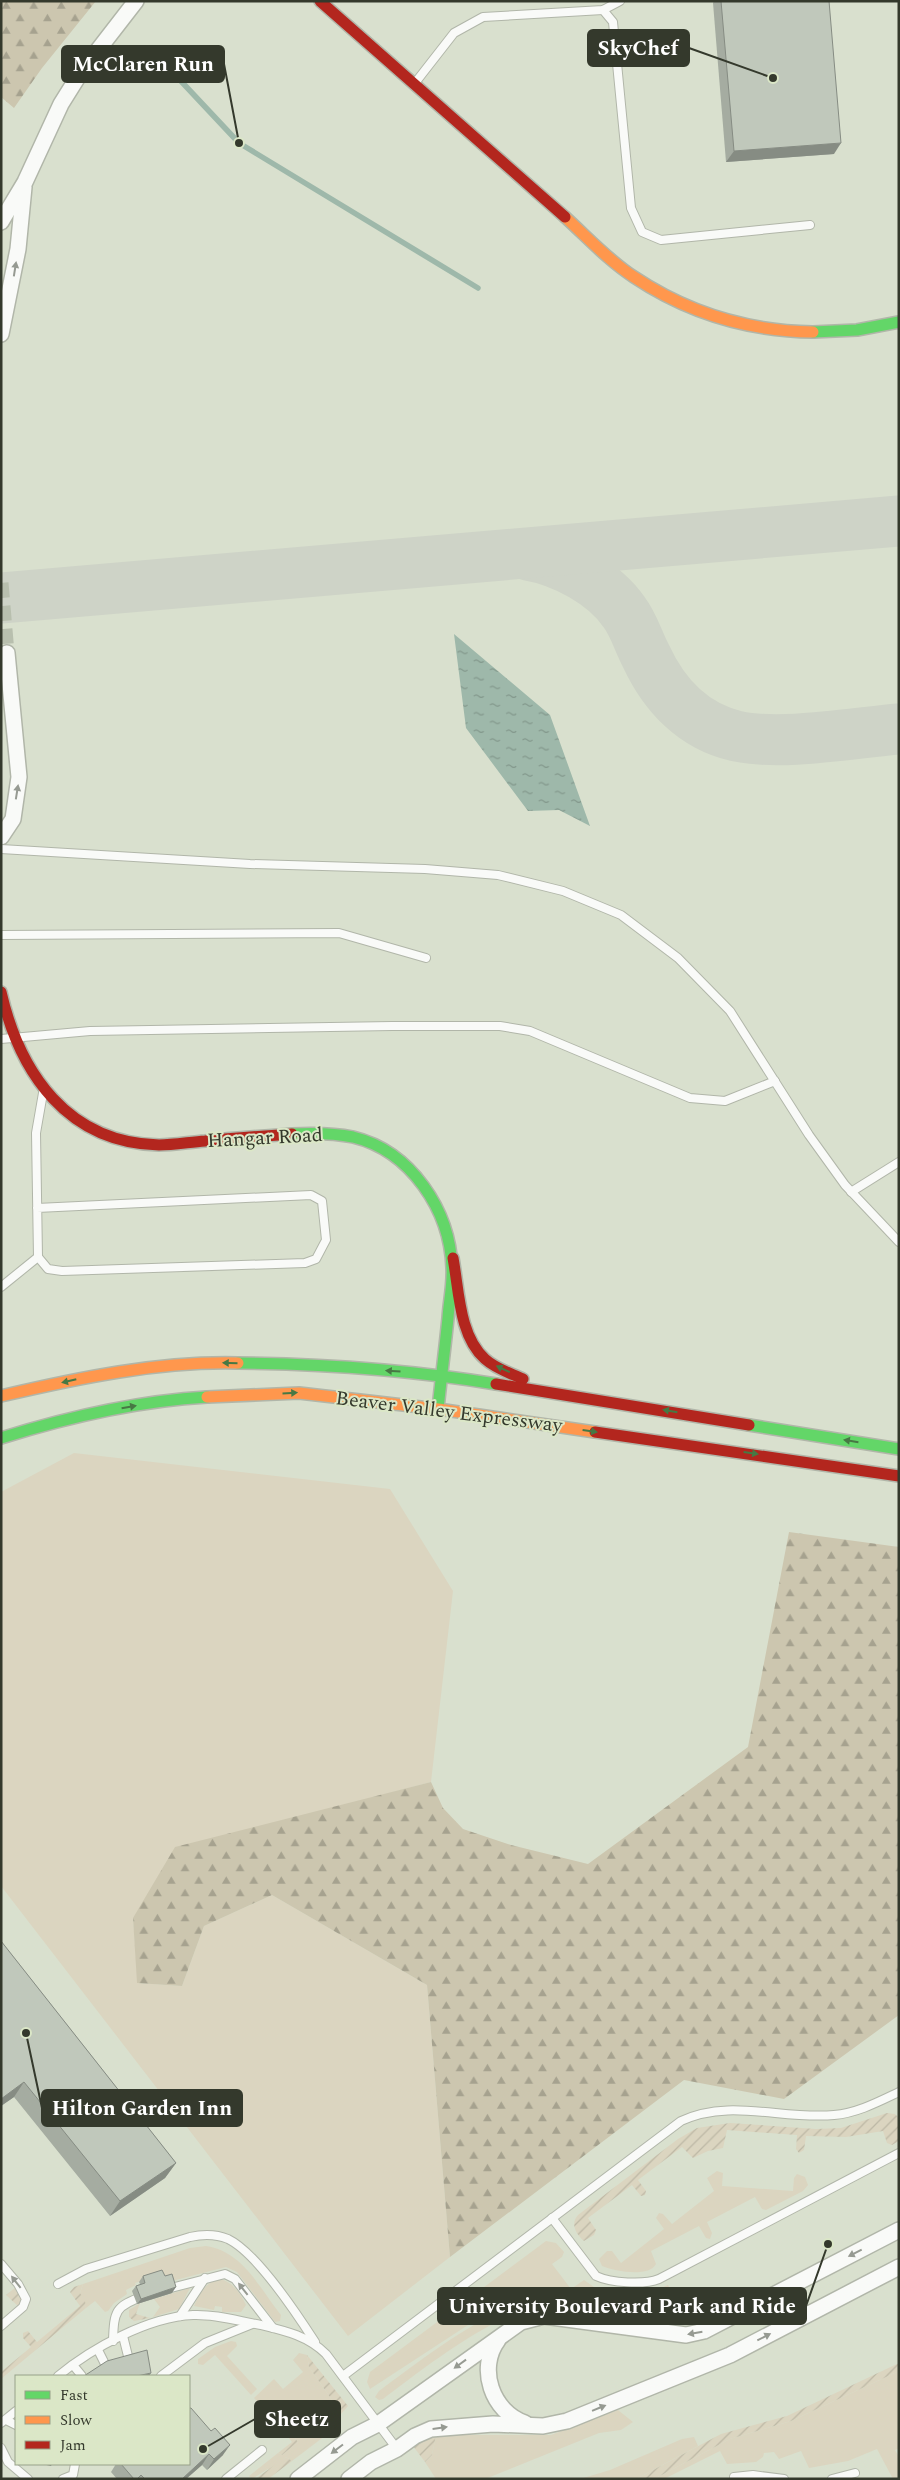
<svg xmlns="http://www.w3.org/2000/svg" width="900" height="2480" viewBox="0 0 900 2480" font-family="Spectral,serif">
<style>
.grass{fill:#dbd5c0}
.forest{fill:url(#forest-firs)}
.garden{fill:url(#garden-furrows)}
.water{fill:url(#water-ripples)}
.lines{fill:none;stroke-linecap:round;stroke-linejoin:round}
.stream{stroke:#9eb8aa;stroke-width:5.5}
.taxiway{stroke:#ced3c7;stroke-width:51}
.street-tunnel{stroke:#b8bfae;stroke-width:15;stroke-dasharray:15 8;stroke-linecap:butt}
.lane-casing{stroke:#b1b6a9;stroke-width:10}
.street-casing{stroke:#b1b6a9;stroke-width:18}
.fast-casing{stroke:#b1b6a9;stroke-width:14}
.slow-casing{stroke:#b1b6a9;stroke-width:14}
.jam-casing{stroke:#b1b6a9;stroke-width:14}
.lane{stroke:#f9faf8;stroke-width:8}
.street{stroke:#f9faf8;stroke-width:15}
.fast{stroke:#63d668;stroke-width:11}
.slow{stroke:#ff974d;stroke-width:11}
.jam{stroke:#b3261e;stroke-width:11}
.wall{fill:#a5aca1}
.shaded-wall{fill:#868c83}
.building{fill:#c0c8bb;stroke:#868c83}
.oneway{fill:#969a92}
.oneway2{fill:#477844}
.labels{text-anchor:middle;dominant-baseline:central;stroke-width:4;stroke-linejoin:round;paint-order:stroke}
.street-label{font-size:20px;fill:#34392c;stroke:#dbe7c7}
.leader{fill:none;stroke:#34392c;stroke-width:2}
.callout-dot{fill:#34392c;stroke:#dbe7c7;stroke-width:2}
.callout{fill:#34392c;stroke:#34392c;stroke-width:2}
.callout-label{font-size:21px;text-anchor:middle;font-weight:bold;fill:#fff}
</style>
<defs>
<pattern id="forest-firs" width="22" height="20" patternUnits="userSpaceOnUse" patternTransform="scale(1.25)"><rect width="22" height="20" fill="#ccc6af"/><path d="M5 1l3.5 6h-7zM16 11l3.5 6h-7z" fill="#a6a28f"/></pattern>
<pattern id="garden-furrows" width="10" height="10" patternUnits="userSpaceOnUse" patternTransform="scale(1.25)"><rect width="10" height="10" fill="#dbd5c0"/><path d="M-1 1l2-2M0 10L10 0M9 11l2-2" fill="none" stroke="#bdb8a5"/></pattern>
<pattern id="water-ripples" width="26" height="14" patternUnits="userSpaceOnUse" patternTransform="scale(1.25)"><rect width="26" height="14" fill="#9eb8aa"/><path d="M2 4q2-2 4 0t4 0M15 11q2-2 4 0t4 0" fill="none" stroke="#82978b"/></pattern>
</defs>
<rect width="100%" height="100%" fill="#d9e0ce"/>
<!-- grass -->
<g class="grass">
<path d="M 74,1453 L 390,1489 L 453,1591 L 431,1782 L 348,1804 L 133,1918 L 138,1983 L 182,1986 L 204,1926 L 272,1895 L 427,1985 L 450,2257 L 348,2336 L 1,1886 L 1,1492 Z"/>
<path d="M 717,2171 L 723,2173 L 722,2186 L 793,2191 L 794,2178 L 797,2174 L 805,2177 L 808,2185 L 803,2191 L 766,2210 L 762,2209 L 755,2197 L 707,2222 L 712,2233 L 710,2239 L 706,2238 L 699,2226 L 651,2251 L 656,2264 C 649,2278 614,2271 602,2266 L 599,2259 L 607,2251 L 612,2251 L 621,2263 L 664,2229 L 656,2218 L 659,2213 L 663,2214 L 672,2224 L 714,2191 L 707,2178 Z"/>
<path d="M 546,2241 L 556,2243 L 564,2252 L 562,2257 L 552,2264 L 571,2289 L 584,2280 L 594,2287 L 607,2290 L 607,2292 L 642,2297 L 668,2285 L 681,2311 L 545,2293 L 525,2295 L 491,2310 L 370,2389 L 367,2382 L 370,2372 Z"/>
<path d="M 206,2246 C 244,2252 259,2288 281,2315 L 280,2321 L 275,2322 L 237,2272 L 226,2267 L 168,2282 L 158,2276 L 135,2283 L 136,2285 L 126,2290 L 127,2294 L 114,2303 L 108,2311 L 105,2312 L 95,2301 L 86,2308 L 80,2293 L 83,2284 L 190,2248 Z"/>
<path d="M 220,2279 C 232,2281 241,2294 246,2305 L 241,2312 L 222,2312 L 222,2307 L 215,2306 L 214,2310 L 194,2306 C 199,2295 206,2281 220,2279 Z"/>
<path d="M 190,2288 L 179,2309 L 153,2317 L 160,2307 L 154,2299 Z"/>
<path d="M 532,2299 L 554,2299 L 683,2317 L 687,2324 L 677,2325 L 547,2307 C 503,2305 419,2372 383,2399 L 379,2400 L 375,2397 L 379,2391 C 422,2359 481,2313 532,2299 Z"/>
<path d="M 231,2341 L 236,2342 L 237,2346 L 227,2356 L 257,2389 L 251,2395 L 215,2355 L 203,2365 L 198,2364 L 198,2359 L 215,2347 Z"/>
<path d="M 299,2353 L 307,2355 L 309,2367 L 334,2403 L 331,2413 L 334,2429 L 292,2461 L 286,2457 L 272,2469 L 268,2469 L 252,2479 L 249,2476 L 278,2453 L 282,2455 L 298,2442 L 281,2421 L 277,2423 L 254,2398 L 274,2379 L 283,2389 L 303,2372 L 293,2360 Z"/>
<path d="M 899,2371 L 899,2448 L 895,2450 L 899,2457 L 899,2479 L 893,2479 L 877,2449 L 848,2461 L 809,2468 L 801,2451 L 779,2459 L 774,2452 L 764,2453 L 763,2457 L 756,2462 L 727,2464 L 720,2451 L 664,2479 L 654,2479 L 730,2439 L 791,2421 Z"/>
<path d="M 618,2410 L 633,2422 L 621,2430 L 599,2433 L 485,2479 L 436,2479 L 425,2462 L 432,2455 L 436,2435 L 551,2435 Z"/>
<path d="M 694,2437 L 698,2446 L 636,2479 L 580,2479 L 610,2470 L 682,2439 Z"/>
</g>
<!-- forest -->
<g class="forest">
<path d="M 1,1 L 96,1 L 42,68 L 14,108 L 1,97 Z"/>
<path d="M 789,1532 L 899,1547 L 899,2015 L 784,2099 L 684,2080 L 450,2257 L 427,1985 L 272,1895 L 204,1926 L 182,1986 L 137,1983 L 133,1918 L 175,1847 L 431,1782 L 443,1808 L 463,1829 L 511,1845 L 588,1864 L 748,1747 Z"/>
</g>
<!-- garden -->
<g class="garden">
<path d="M 887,2113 L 895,2114 L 899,2118 L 899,2141 L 892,2145 L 887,2143 L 883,2131 L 846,2137 L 806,2136 L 804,2150 L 799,2153 L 796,2149 L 797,2135 L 727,2130 L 723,2148 L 708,2151 L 693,2158 L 682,2147 L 638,2180 L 646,2191 L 645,2195 L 641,2196 L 632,2185 L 588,2218 L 596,2230 L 594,2235 L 584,2241 C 576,2234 570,2224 578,2215 L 678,2139 L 697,2128 L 730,2123 L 816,2129 L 841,2128 Z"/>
<path d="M 83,2284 L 80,2293 L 85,2301 L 86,2308 L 1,2379 L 1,2372 L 31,2347 L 23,2338 L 23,2333 L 28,2331 L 37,2342 L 80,2306 L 70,2292 L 74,2287 Z"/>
<path d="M 15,2288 L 22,2298 L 18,2306 L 6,2295 Z"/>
<path d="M 140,2303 L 136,2314 L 150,2318 L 134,2321 L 129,2317 L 129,2310 Z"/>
<path d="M 307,2355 L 348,2406 L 341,2414 L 334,2429 L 330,2421 L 334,2403 L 309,2367 Z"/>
<path d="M 899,2363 L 899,2371 L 791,2421 L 730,2439 L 654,2479 L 636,2479 L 721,2434 L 787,2416 Z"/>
<path d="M 281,2421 L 298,2442 L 282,2455 L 278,2453 L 292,2442 L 277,2423 Z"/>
<path d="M 436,2435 L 432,2455 L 425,2462 L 413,2446 Z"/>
<path d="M 286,2457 L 292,2461 L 268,2479 L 255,2479 Z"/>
</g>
<!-- water -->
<path class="water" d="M 454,634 L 550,715 L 590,826 L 559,810 L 528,811 L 466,728 Z"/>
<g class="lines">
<!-- stream -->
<path class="stream" d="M 179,79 L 239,143 L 478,288"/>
<!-- taxiway -->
<g class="taxiway">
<path d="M 528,555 C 563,561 604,583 624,612 C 634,625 638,641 646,656 C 664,695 693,726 736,736 C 781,746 852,733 899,729"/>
<path d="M 1,598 L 899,521"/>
</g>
<!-- street-tunnel -->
<path class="street-tunnel" d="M 1,583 L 7,653"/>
<!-- lane casing -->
<g class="lane-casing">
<g id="lane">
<path d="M 603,10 L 613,22 L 631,208 L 642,232 L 661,240 L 810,225"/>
<path d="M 415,83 L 454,33 L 483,17 L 603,10 L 620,1"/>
<path d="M 1,849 L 250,864 L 425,869 L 498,875 L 563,891 L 621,915 L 678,958 L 730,1011 L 809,1135 L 845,1185 L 899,1242"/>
<path d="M 1,935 L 339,933 L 426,958"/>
<path d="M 1,1039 L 90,1031 L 392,1026 L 500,1026 L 530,1031 L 690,1098 L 725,1101 L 775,1081"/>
<path d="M 851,1192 L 899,1162"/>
<path d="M 37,1208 L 311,1195 L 322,1201 L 326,1240 L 316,1259 L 305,1263 L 62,1271 L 48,1269 L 38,1257 L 36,1133 L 43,1093"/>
<path d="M 1,1287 L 38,1257"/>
<path d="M 552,2218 L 596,2276 C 611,2283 644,2285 659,2279 L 899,2153"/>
<path d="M 1,2264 L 18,2284 L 26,2299 L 23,2307 L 1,2326"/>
<path d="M 58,2284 L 86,2269 L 190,2237 C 203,2234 216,2234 228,2239 C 257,2253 297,2314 315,2342"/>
<path d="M 167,2289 L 225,2274 L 235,2279 L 273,2328"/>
<path d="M 180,2316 L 205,2278"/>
<path d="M 123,2336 L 128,2356"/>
<path d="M 113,2341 C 114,2311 115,2306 144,2296"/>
<path d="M 98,2350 L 105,2364"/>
<path d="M 73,2365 L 82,2376"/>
<path d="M 58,2376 C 92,2348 148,2317 193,2315 C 216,2314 238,2321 261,2325 C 286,2331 308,2336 326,2354 L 397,2449"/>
<path d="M 161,2376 L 205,2343 L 252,2324"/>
<path d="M 343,2376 L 681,2121 C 730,2098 782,2120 834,2115 C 857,2113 878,2102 899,2092"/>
<path d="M 6,2420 L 16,2425"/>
<path d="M 1,2423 L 16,2411"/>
<path d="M 1,2448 L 8,2462 L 28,2479"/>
<path d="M 734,2477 L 753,2475 L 784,2479"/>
<path d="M 63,2479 L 73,2475 L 75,2464"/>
<path d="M 226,2479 L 262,2450"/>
<path d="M 832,2479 L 855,2473"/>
</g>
</g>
<!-- street casing -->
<g class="street-casing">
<g id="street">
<path d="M 1,222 L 25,182 L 61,104 L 81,72 L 136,1"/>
<path d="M 1,334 L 18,249 L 24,187"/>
<path d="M 1,837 L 13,819 L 19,777 L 7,653"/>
<path d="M 498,2340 C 477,2368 492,2412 525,2423"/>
<path d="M 298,2479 L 352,2437 L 378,2424 L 521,2322 L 544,2316 L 686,2335 L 704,2331 L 899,2230"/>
<path d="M 349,2479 L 371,2462 L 397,2449 L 415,2436 L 431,2429 L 493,2424 L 543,2426 L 567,2421 L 730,2355 L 899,2267"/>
</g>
</g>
<!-- fast casing -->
<g class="fast-casing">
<g id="fast">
<path d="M 813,332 L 857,330 L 899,322"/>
<path d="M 292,1134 C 312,1133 333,1133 353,1137 C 411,1151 450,1210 452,1268 C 453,1285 449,1301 448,1318 C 445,1348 441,1379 438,1409"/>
<path d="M 238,1363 C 325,1364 411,1370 496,1384"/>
<path d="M 749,1425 L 899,1449"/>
<path d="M 1,1438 C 68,1417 137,1401 207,1397"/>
</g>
</g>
<!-- slow casing -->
<g class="slow-casing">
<g id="slow">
<path d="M 565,217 C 587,237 609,261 634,277 C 688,313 748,331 813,332"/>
<path d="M 1,1396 C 78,1378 159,1361 238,1363"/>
<path d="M 207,1397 L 299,1393 L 438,1409 L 595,1432"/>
</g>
</g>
<!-- jam casing -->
<g class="jam-casing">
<g id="jam">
<path d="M 320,1 L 565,217"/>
<path d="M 1,992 C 20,1074 68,1143 159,1145 C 174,1145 190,1142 205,1141 C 234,1138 263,1136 292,1134"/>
<path d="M 453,1258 C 459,1290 459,1336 485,1359 C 496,1369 510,1373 523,1379"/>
<path d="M 496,1384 L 749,1425"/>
<path d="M 595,1432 L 899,1476"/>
</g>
</g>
<!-- lane -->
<use href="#lane" class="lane"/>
<!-- street -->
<use href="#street" class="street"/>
<!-- fast -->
<use href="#fast" class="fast"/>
<!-- slow -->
<use href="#slow" class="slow"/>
<!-- jam -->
<use href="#jam" class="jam"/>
</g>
<!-- wall -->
<g class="wall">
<path d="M 714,1 L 829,1 L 834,154 L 726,162 L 713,3 Z"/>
<path d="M 1,1941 L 176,2163 L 165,2178 L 110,2216 L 14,2097 L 1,2106 Z"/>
<path d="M 143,2276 L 165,2276 L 172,2293 L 137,2304 L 132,2291 L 136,2286 L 140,2284 L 139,2282 Z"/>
<path d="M 189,2408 L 223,2455 L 207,2470 L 202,2465 L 186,2479 L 117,2479 L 111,2472 L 116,2464 L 189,2464 Z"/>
</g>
<!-- shaded-wall -->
<g class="shaded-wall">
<path d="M 841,143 L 834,154 L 726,162 L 734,151 Z"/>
<path d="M 24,2082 L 14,2097 L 1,2106 L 1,2099 Z"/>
<path d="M 176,2163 L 165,2178 L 110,2216 L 120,2201 Z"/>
<path d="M 176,2287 L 172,2293 L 137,2304 L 141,2299 Z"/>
<path d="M 151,2373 L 149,2376 L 137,2376 Z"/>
<path d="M 230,2445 L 223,2455 L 207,2470 L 214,2459 Z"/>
<path d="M 209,2454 L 202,2465 L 186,2479 L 182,2479 Z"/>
<path d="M 42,2464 L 52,2464 L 51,2466 Z"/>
</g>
<!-- building -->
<g class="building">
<path d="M 721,1 L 829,1 L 841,143 L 734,151 Z"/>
<path d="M 1,1941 L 176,2163 L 120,2201 L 24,2082 L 1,2099 Z"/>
<path d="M 162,2270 L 165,2276 L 172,2274 L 176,2287 L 141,2299 L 136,2286 L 145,2283 L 143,2276 Z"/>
<path d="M 147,2350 L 151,2373 L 137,2376 L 84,2376 L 107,2361 Z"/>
<path d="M 189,2408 L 191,2408 L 211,2431 L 215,2428 L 230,2445 L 214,2459 L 209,2454 L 182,2479 L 145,2479 L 141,2475 L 137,2479 L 134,2479 L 121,2464 L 189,2464 Z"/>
</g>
<!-- one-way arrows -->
<defs><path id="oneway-solid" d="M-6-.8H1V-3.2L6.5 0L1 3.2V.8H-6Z" transform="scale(1.25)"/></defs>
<g class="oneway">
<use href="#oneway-solid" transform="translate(15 269) rotate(-81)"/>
<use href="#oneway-solid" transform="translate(17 792) rotate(-81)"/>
<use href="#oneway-solid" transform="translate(855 2253) rotate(153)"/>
<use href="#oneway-solid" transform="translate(16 2282) rotate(-128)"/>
<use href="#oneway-solid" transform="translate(243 2289) rotate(-128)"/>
<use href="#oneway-solid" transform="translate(695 2333) rotate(170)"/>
<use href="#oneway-solid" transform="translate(764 2337) rotate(-27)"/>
<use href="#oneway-solid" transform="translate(460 2364) rotate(144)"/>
<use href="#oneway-solid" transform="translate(599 2408) rotate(-22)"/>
<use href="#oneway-solid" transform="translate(440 2428) rotate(-8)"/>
<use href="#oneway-solid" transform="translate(337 2449) rotate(143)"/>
</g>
<g class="oneway2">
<use href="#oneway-solid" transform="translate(230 1363) rotate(-179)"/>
<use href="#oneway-solid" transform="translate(503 1369) rotate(-155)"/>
<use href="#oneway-solid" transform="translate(393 1371) rotate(-176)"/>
<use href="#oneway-solid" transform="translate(69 1381) rotate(167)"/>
<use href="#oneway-solid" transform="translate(290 1393) rotate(-3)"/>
<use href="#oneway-solid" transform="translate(129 1407) rotate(-10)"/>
<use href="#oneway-solid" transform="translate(670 1411) rotate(-170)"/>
<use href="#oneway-solid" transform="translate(590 1431) rotate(8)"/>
<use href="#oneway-solid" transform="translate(851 1441) rotate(-171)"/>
<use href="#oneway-solid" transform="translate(751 1453) rotate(8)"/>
</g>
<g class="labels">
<!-- street labels -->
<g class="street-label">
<text transform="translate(265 1138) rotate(-3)">Hangar Road</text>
<text transform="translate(449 1412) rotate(7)">Beaver Valley Expressway</text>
</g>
</g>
<!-- callouts -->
<path class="leader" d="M773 78L689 48M239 143L224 64M26 2033L42 2108M828 2244L806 2306M203 2449L255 2419"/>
<g class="callout-dot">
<circle cx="773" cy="78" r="5"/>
<circle cx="239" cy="143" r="5"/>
<circle cx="26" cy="2033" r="5"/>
<circle cx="828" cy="2244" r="5"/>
<circle cx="203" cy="2449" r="5"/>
</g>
<g class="callout">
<rect x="588" y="30" width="101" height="36" rx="5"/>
<rect x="62" y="46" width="162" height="36" rx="5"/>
<rect x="42" y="2090" width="200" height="36" rx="5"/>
<rect x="438" y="2288" width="368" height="36" rx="5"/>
<rect x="255" y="2401" width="85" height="36" rx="5"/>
</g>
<g class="callout-label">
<text x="638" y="55">SkyChef</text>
<text x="143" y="71">McClaren Run</text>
<text x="142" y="2115">Hilton Garden Inn</text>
<text x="622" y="2313">University Boulevard Park and Ride</text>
<text x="297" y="2426">Sheetz</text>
</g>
<!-- border -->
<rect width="900" height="2480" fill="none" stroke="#34392c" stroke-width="5"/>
<!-- legend -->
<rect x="15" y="2375" width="175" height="90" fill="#dbe7c7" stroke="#98a189"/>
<rect x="25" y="2391" width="25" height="8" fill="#63d668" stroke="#98a189"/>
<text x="60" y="2400" font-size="15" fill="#34392c">Fast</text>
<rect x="25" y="2416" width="25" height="8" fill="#ff974d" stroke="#98a189"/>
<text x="60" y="2425" font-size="15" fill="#34392c">Slow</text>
<rect x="25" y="2441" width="25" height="8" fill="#b3261e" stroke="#98a189"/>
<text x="60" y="2450" font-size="15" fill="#34392c">Jam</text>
</svg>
